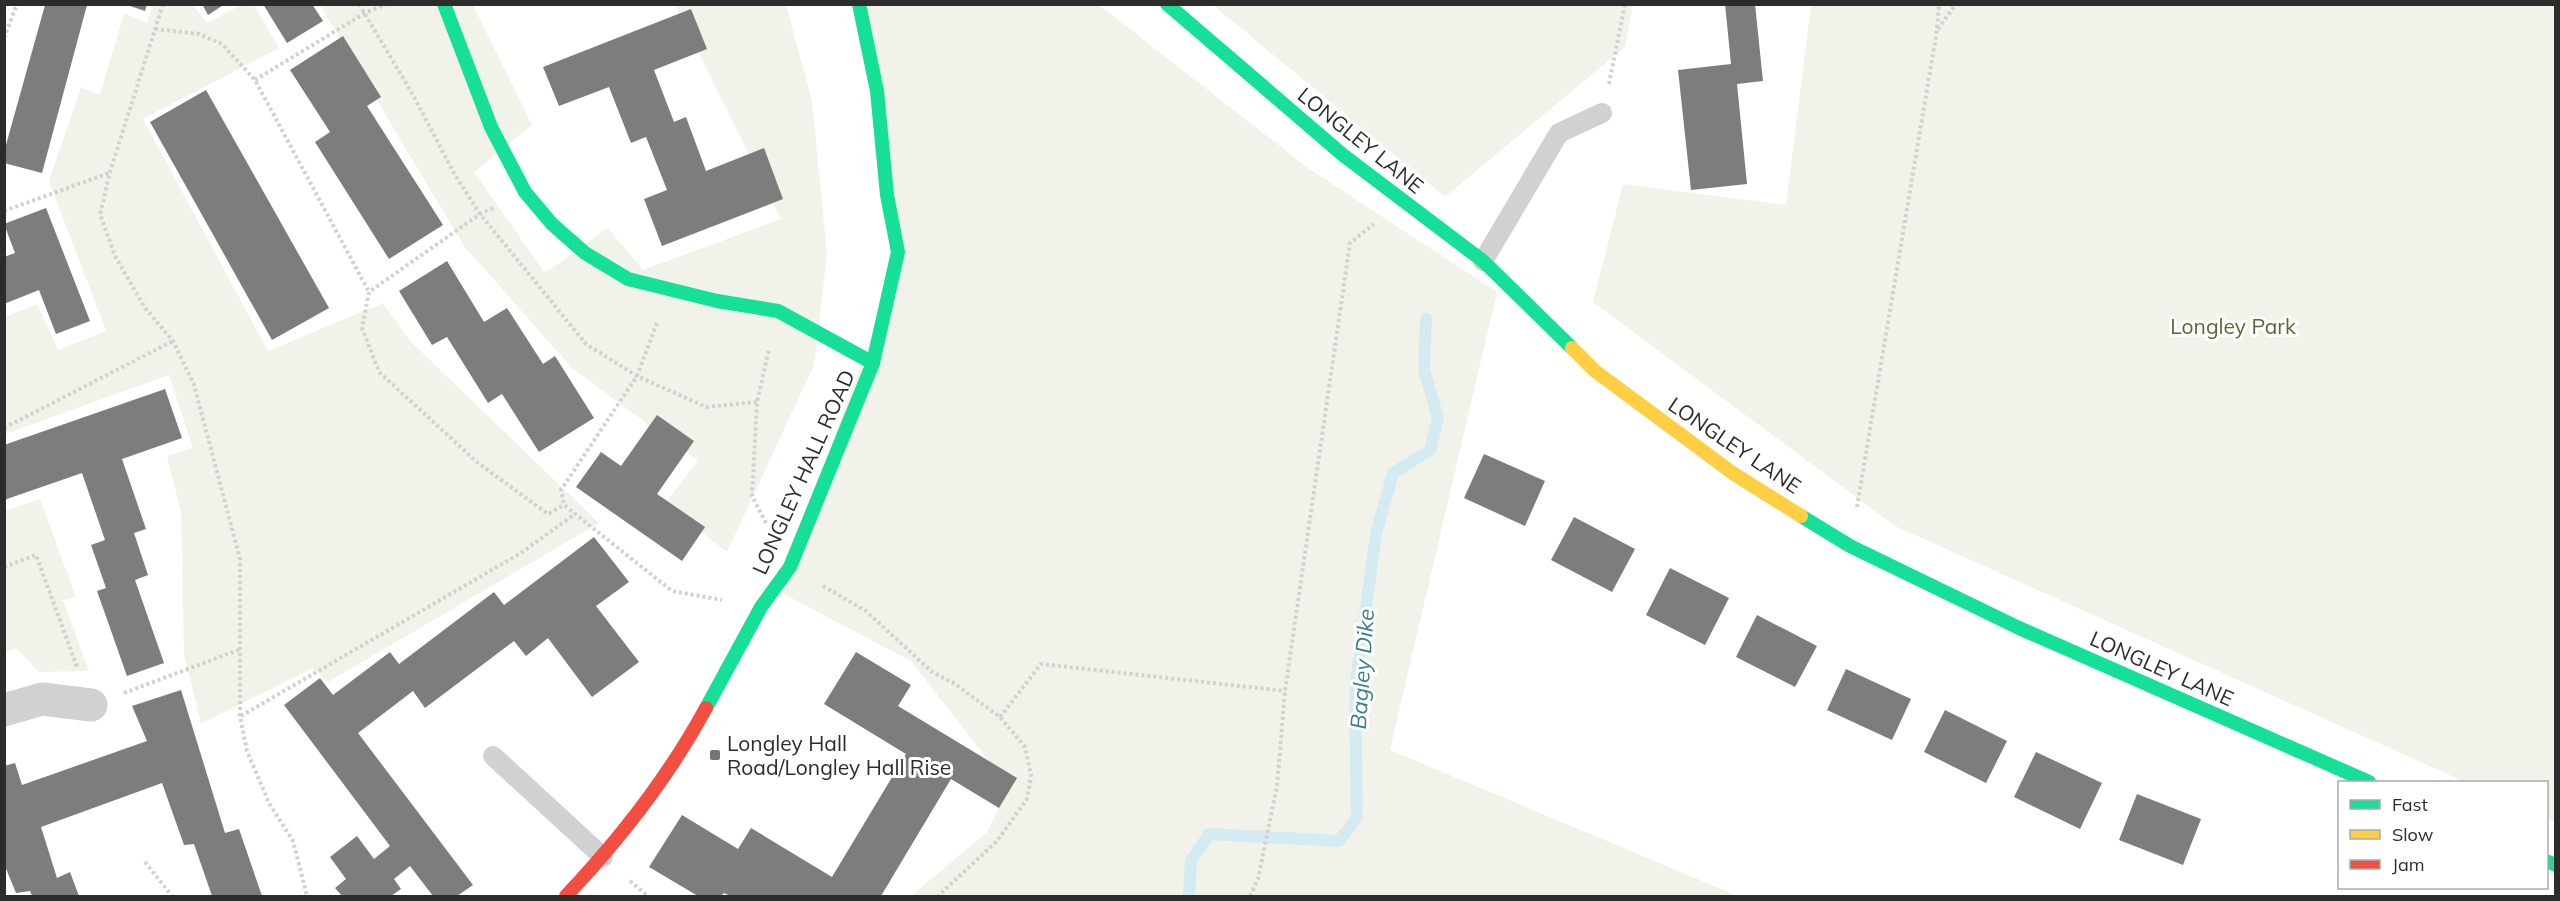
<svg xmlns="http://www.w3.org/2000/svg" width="2560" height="901" viewBox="0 0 2560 901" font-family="Mulish,sans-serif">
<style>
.green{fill:#f1f3ea}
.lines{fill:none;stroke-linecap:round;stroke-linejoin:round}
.stream{stroke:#d4ebf2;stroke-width:12}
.building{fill:#7d7d7d}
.path{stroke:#d1d1d1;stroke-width:4;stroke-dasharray:3 3;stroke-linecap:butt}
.lane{stroke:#d1d1d1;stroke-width:20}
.street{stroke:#d1d1d1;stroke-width:33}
.fast{stroke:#16e098;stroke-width:14}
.slow{stroke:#ffcf43;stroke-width:14}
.jam{stroke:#f24e42;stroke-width:14}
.poi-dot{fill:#767676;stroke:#fff;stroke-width:2}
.labels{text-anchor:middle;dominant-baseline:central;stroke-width:6;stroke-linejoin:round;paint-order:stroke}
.street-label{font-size:21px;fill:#2c2c2c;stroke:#fff}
.park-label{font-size:21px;fill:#576838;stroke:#fff}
.poi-label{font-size:21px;fill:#2c2c2c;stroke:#fff;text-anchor:start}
.water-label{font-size:22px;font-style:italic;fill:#377d90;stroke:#fff}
</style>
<rect width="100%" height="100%" fill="#fff"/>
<!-- green -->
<g class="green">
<path d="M 153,5 L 193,5 L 207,23 L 241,5 L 254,5 L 279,48 L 143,119 L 268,351 L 383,303 L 409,340 L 599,523 L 328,682 L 313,668 L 201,724 L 184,654 L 181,513 L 167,456 L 193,448 L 169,375 L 5,434 L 5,317 L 37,304 L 58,350 L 106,331 L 49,181 L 81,87 L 100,95 L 124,13 L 147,23 Z"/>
<path d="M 320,5 L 473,5 L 532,125 L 474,172 L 545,273 L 608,228 L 643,270 L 781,219 L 675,5 L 786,5 L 812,101 L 827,254 L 814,365 L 727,552 L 665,503 L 698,461 L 572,368 L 464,246 Z"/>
<path d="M 866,5 L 1099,5 L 1308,168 L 1497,292 L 1390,750 L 1738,896 L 911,896 L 987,832 L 1009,787 L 911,661 L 778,591 L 895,272 Z"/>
<path d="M 1213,5 L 1633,5 L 1625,47 L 1445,197 Z"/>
<path d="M 1811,5 L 2555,5 L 2555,823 L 2547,819 L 2546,782 L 2465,782 L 1895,526 L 1593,302 L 1623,184 L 1786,205 Z"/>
<path d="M 40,499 L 76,597 L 63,600 L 89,671 L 39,672 L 16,648 L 5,652 L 5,511 Z"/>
</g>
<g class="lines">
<!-- stream -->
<path class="stream" d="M 1189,896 L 1191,861 L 1209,834 L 1339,841 L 1357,817 L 1355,689 L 1376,534 L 1393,473 L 1430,450 L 1438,418 L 1424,370 L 1426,319"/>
</g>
<!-- building -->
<g class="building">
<path d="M 124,4 L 147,4 L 145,11 Z"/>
<path d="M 202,4 L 225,4 L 208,15 Z"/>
<path d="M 263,4 L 312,4 L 323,21 L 287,43 Z"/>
<path d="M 1725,4 L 1755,4 L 1763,81 L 1737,84 L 1747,184 L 1691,190 L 1678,70 L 1731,64 Z"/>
<path d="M 45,5 L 87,5 L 42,173 L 4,163 L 4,152 Z"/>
<path d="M 691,9 L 707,49 L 654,70 L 674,122 L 686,117 L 706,171 L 764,148 L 783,199 L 662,246 L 644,199 L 667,190 L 646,137 L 631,143 L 609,87 L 559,106 L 543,67 Z"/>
<path d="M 343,36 L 381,97 L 367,106 L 443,225 L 389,259 L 315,142 L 330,132 L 290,70 Z"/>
<path d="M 206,90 L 329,308 L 272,340 L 150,122 Z"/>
<path d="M 46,208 L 90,321 L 56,334 L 39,290 L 4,304 L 4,257 L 15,253 L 4,224 Z"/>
<path d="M 447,261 L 484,322 L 507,308 L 543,364 L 555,356 L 594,418 L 539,452 L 502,394 L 488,403 L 447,337 L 432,345 L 399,291 Z"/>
<path d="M 165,389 L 182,438 L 122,459 L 146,529 L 134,533 L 148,575 L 135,580 L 164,663 L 127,676 L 97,591 L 106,588 L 91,545 L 105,540 L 82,473 L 4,500 L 4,445 Z"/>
<path d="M 657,415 L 694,441 L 657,494 L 705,527 L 682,561 L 576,487 L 601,452 L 621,466 Z"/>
<path d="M 1484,454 L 1545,481 L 1525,526 L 1464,498 Z"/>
<path d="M 1574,517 L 1635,549 L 1612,592 L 1551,560 Z"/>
<path d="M 594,537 L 629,582 L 596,606 L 639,662 L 592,697 L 548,638 L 526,656 L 514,641 L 425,708 L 413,691 L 358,733 L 473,885 L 457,896 L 433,896 L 410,866 L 394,879 L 401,889 L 391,896 L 342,896 L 335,888 L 346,879 L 330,857 L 357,836 L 374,859 L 390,846 L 284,705 L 320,678 L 333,695 L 390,652 L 399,664 L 494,592 L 504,605 Z"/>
<path d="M 1670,568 L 1729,598 L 1705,645 L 1646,615 Z"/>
<path d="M 1757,615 L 1817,646 L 1795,687 L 1736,657 Z"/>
<path d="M 856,652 L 911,685 L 898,706 L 1017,778 L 999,808 L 951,779 L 881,896 L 730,896 L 724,893 L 721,896 L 698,896 L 649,867 L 682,815 L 738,849 L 751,828 L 832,877 L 906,754 L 824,704 Z"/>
<path d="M 1846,669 L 1911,699 L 1892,740 L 1827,710 Z"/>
<path d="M 181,690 L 225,833 L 239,829 L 262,896 L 212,896 L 194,844 L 184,845 L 162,783 L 41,827 L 57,878 L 70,872 L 79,896 L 32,896 L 30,891 L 16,893 L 4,864 L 4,766 L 15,763 L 22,785 L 147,741 L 132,706 Z"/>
<path d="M 1945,710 L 2007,741 L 1986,783 L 1924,752 Z"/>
<path d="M 2036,752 L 2102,783 L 2080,829 L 2014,797 Z"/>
<path d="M 2137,794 L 2201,819 L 2183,865 L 2119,840 Z"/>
</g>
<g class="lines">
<!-- path -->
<g class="path">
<path d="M 163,4 L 110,172 L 100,214 L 115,256 L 145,308 L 173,341 L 194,385 L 240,559 L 240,716 L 247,751 L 269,803 L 293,841 L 307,896"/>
<path d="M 359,4 L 413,95 L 455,175 L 480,214 L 586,344 L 637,376 L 706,407 L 757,402"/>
<path d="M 155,29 L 199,34 L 222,44 L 255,80 L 369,292"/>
<path d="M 1938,29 L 1956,4"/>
<path d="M 4,38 L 17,4"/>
<path d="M 255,80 L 365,13 L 387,4"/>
<path d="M 1609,84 L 1625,4"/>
<path d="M 493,208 L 480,214 L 369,292 L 362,328 L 379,372 L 478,463 L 548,514 L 564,505"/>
<path d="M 4,211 L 109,173"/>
<path d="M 657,323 L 637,376 L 561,490 L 564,505 L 672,591 L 722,600"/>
<path d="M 4,428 L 173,341"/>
<path d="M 1857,507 L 1937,30 L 1939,4"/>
<path d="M 766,523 L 752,496 L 757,402 L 769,349"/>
<path d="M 4,567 L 36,555 L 77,667"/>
<path d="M 823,586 L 866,611 L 932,672 L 955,684 L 1000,717 L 1025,747 L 1031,775 L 1027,799 L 997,841 L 938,896"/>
<path d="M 124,693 L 241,649"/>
<path d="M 241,716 L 521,553 L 575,514"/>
<path d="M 1000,717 L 1041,664 L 1285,691"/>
<path d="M 145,862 L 172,896"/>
<path d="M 630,881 L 648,896"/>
<path d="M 1250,896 L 1258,879 L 1277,786 L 1285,691 L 1350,243 L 1374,224"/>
</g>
<!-- lane -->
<g class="lane">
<path d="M 1483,261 L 1559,133 L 1602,113"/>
<path d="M 493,756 L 603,857"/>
</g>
<!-- street -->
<path class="street" d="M 4,710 L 42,699 L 91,705"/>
<!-- fast -->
<g class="fast">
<path d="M 444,4 L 491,127 L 525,192 L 552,224 L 585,253 L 628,279 L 717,301 L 778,311 L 873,363"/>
<path d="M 1167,4 L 1343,155 L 1483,261 L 1572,348"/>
<path d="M 1801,516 L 1850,546 L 2019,628 L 2369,782"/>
<path d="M 706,708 L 761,607 L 790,567 L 873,363 L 898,252 L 887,195 L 877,91 L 859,4"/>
<path d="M 2546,861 L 2556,865"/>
</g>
<!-- slow -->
<path class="slow" d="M 1572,348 L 1595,371 L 1734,474 L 1801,516"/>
<!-- jam -->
<path class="jam" d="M 566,896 C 619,840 669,776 706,708"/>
</g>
<!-- markers -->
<rect class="poi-dot" x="709" y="749" width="12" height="12" rx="3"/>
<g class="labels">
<!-- street labels -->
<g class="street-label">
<text transform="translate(1361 140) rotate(39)">LONGLEY LANE</text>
<text transform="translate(1735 445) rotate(34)">LONGLEY LANE</text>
<text transform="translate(803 472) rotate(-66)">LONGLEY HALL ROAD</text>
<text transform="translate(2162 668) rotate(24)">LONGLEY LANE</text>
</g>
<!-- park labels -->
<g class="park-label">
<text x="2233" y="326">Longley Park</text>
</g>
<!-- poi labels -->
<g class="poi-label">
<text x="727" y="743">Longley Hall<tspan x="727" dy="24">Road/Longley Hall Rise</tspan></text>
</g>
<!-- water labels -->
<g class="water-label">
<text transform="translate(1362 669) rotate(-86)">Bagley Dike</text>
</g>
</g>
<!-- border -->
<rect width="2560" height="901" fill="none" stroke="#2c2c2c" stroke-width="12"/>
<!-- legend -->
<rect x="2338" y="781" width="210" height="108" fill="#ffffff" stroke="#ababab" stroke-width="1.5"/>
<rect x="2350" y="800" width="30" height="9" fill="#16e098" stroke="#ababab" stroke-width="1.5"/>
<text x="2392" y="811" font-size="18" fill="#2c2c2c">Fast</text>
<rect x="2350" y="830" width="30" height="9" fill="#ffcf43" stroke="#ababab" stroke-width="1.5"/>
<text x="2392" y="841" font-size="18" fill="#2c2c2c">Slow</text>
<rect x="2350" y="860" width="30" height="9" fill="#f24e42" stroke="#ababab" stroke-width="1.5"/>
<text x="2392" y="871" font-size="18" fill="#2c2c2c">Jam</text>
</svg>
